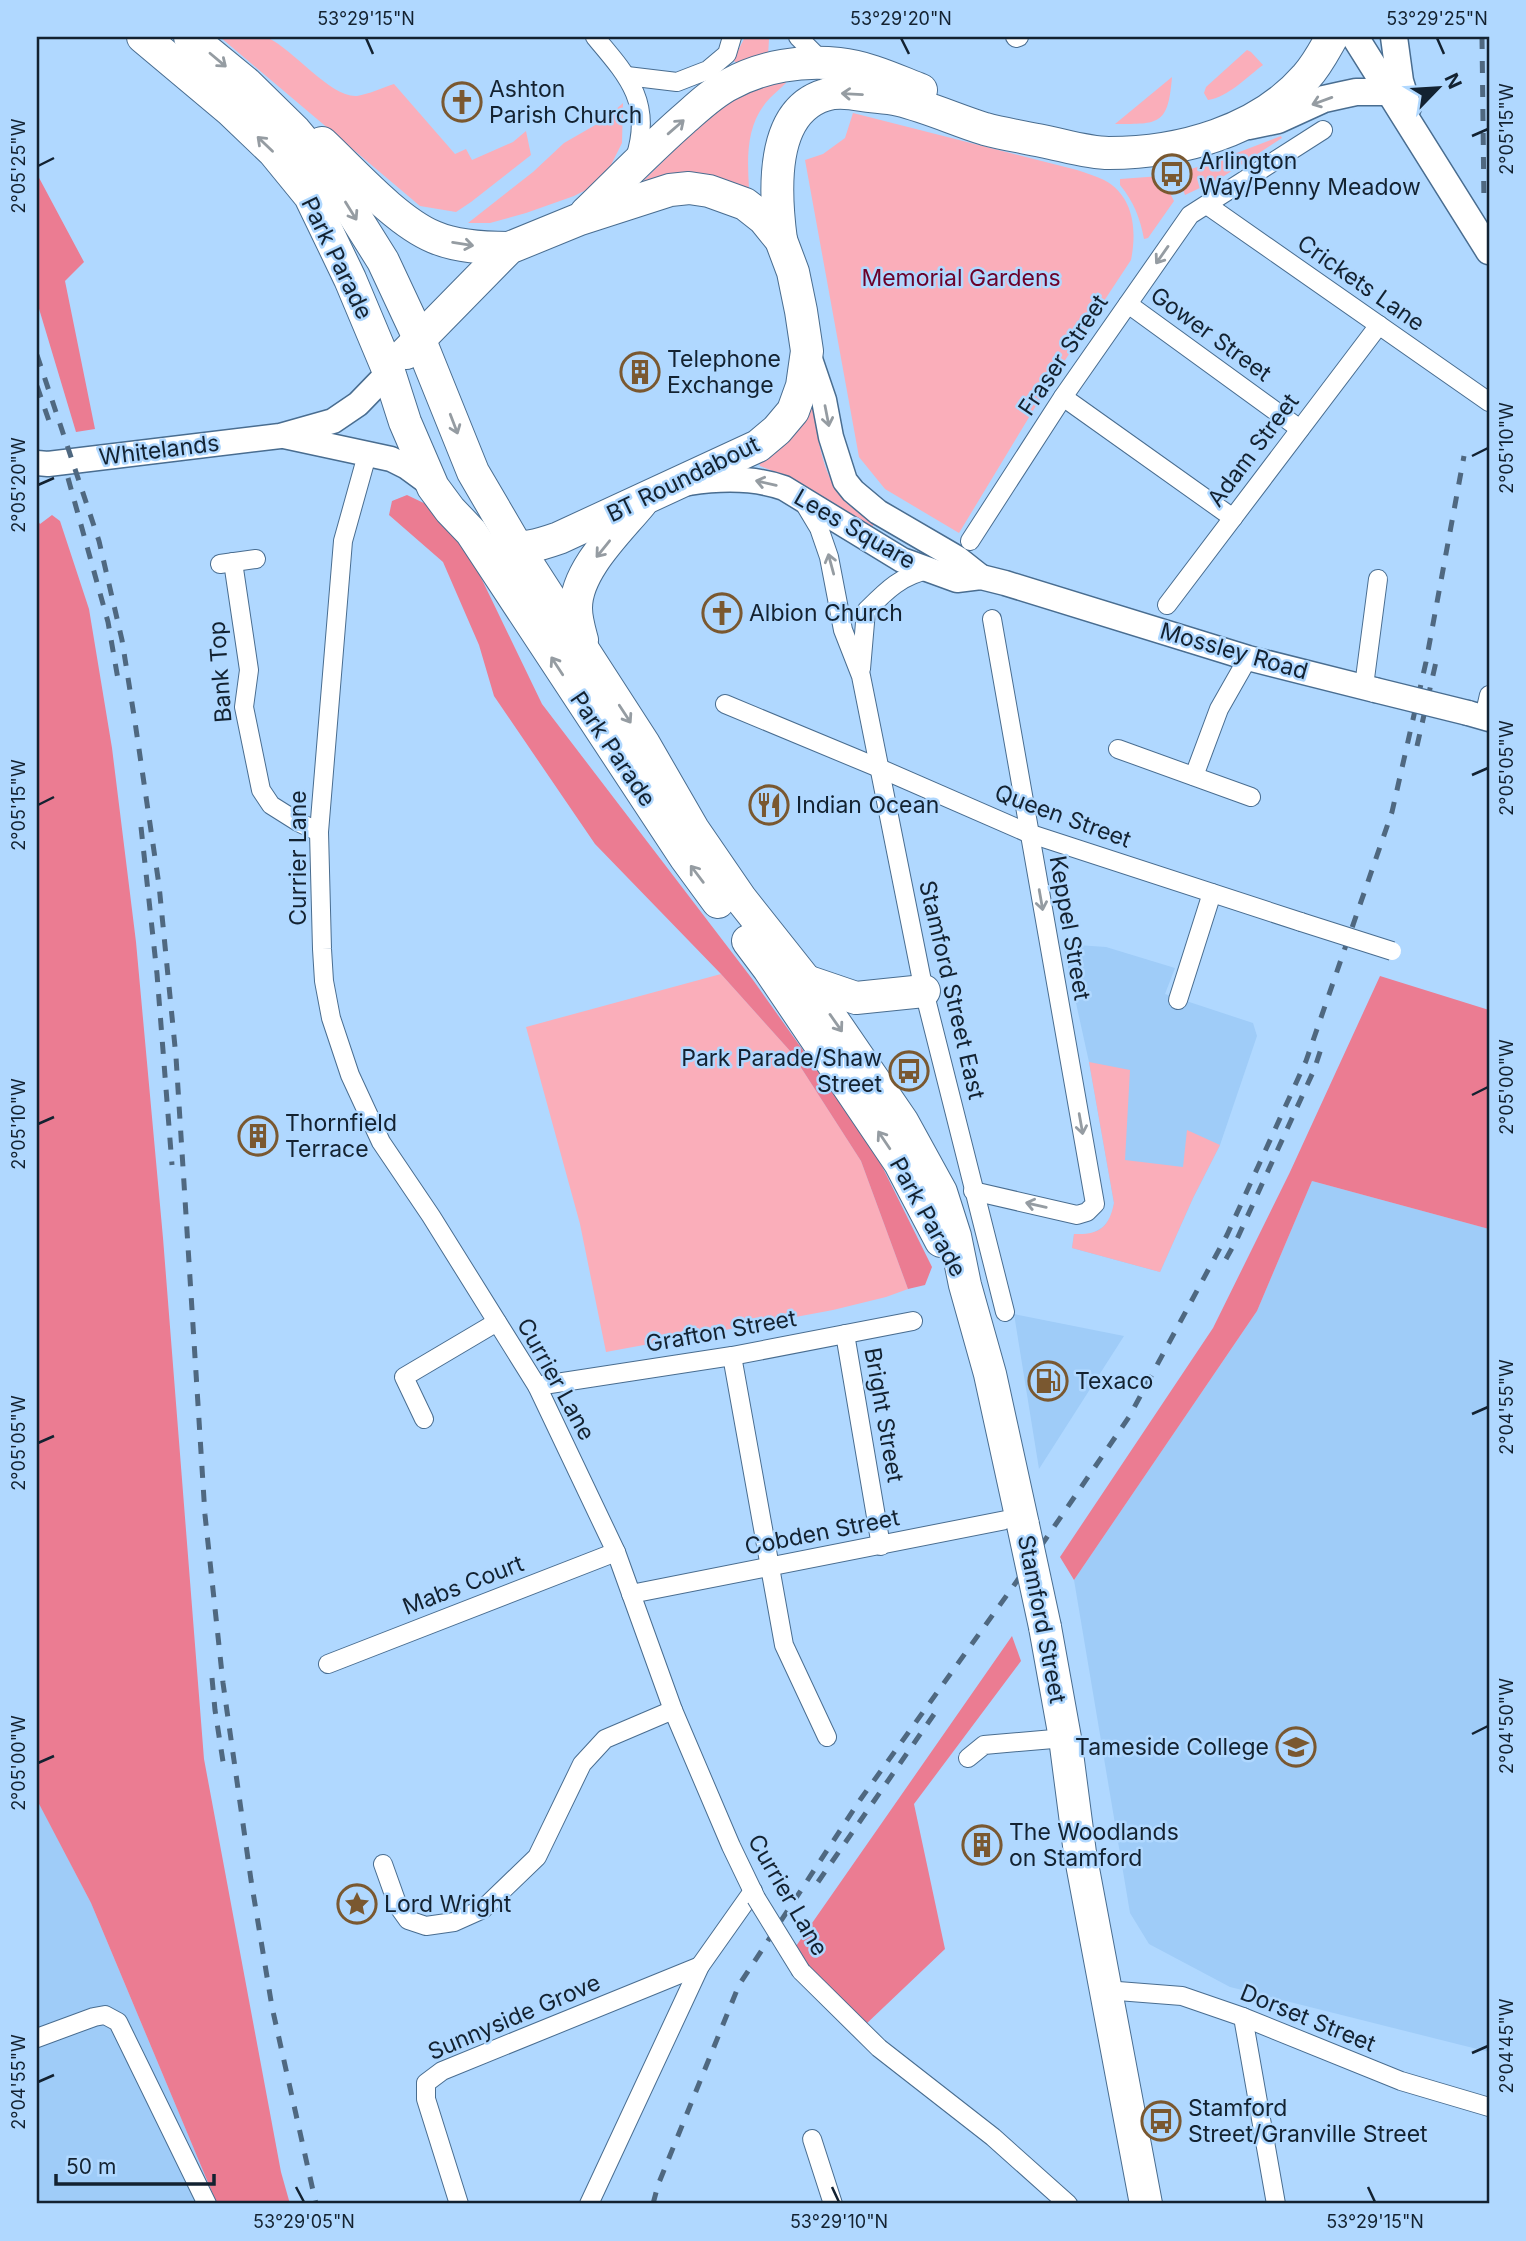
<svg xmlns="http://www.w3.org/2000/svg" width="1526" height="2241" viewBox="0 0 1526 2241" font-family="Inter,sans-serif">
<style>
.built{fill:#9fccf8}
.green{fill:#faaeba}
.forest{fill:#eb7c92}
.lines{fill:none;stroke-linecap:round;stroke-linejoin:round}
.street-casing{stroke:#496d90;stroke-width:20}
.secondary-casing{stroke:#496d90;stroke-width:27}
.primary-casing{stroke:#496d90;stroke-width:29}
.highway-casing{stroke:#496d90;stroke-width:34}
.street{stroke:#fff;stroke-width:18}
.secondary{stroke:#fff;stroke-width:24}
.primary{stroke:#fff;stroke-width:26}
.highway{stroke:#fff;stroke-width:32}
.rail{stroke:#4f6880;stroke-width:5;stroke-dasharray:12 12;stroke-linecap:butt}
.street-bridge-casing{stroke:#496d90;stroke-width:20;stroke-linecap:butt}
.secondary-bridge-casing{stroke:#496d90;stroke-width:27;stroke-linecap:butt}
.highway-bridge-casing{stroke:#496d90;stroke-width:34;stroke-linecap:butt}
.street-bridge{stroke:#fff;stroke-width:18}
.secondary-bridge{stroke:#fff;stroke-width:24}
.highway-bridge{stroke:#fff;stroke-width:32}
.oneway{stroke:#959ca2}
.ticks{fill:none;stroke:#132231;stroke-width:2.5}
.labels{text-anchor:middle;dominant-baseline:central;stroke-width:5;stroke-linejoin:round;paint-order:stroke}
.poi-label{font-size:23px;fill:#132231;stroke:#b0d8ff;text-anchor:start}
.street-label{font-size:23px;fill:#132231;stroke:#b0d8ff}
.park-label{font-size:23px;fill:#6b0129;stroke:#b0d8ff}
.neatline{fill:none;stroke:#132231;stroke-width:2.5}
.ticks-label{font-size:18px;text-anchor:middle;fill:#132231}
</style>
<rect width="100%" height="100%" fill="#b0d8ff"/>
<!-- built -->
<g class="built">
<path d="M 1063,944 L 1106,947 L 1175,968 L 1165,994 L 1253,1023 L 1257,1036 L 1220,1145 L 1193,1198 L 1160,1272 L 1072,1248 L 1074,1234 L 1091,1234 L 1103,1227 L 1112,1216 L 1114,1203 L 1089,1062 Z"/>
<path d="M 1312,1181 L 1489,1229 L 1489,2052 L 1230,1987 L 1149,1944 L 1130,1913 L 1074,1580 L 1257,1311 Z"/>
<path d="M 1014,1314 L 1124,1336 L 1039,1469 Z"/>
<path d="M 37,1799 L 91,1903 L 217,2204 L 37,2204 Z"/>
</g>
<!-- green -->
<g class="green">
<path d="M 220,37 C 231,37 258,34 268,38 C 294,50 331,98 357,96 C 369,94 382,88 394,84 L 455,154 L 466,149 L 472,160 L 513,142 L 526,131 L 531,155 L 471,202 L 456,212 L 420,206 Z"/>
<path d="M 745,37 L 776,37 L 769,39 L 768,56 L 740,66 L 733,60 Z"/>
<path d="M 1247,50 L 1251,52 L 1263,65 C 1247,77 1228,97 1208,100 L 1204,93 L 1206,87 Z"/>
<path d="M 1172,77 C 1168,125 1160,124 1115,124 Z"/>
<path d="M 785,80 L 786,83 C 781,88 775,93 770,98 C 746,123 747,156 749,188 L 725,181 L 642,186 L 643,181 C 674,152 705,115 743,94 C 756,87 771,84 785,80 Z"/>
<path d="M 623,103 L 622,143 L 607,173 L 592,187 L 574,196 L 526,213 L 490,223 L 468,223 L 533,172 L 564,143 L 604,120 Z"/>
<path d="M 853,113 L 1077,170 C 1086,173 1096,176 1104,180 C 1134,196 1137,230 1131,260 L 1048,386 L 959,533 L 885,489 L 859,457 L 805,160 L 823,154 L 845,138 Z"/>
<path d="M 1281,136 L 1282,138 L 1221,178 L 1185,195 L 1177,173 L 1208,164 Z"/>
<path d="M 1161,176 L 1174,201 L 1148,238 L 1144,239 C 1140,218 1134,202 1120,185 L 1120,179 Z"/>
<path d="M 806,406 L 813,408 C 819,442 822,478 848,504 C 856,511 866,518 874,524 L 872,527 L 793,479 L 760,466 L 758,459 Z"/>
<path d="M 721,974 L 791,1052 L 861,1161 L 908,1289 L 886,1297 L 833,1310 L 606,1352 L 580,1224 L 526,1027 Z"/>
<path d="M 1089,1062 L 1130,1070 L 1125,1160 L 1183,1167 L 1187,1130 L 1220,1145 L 1193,1198 L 1160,1272 L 1072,1248 L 1074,1234 C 1099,1235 1109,1228 1114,1203 Z"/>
</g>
<!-- forest -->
<g class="forest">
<path d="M 37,174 L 84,262 L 65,281 L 95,429 L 76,432 L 37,302 Z"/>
<path d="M 407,495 L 430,506 L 473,561 L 542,704 L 753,980 L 874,1150 L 932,1267 L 925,1285 L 908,1289 L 861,1161 L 791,1052 L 721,974 L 595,844 L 494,696 L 479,645 L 443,562 L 389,515 L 392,501 Z"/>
<path d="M 52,515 L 60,521 L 89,609 L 112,748 L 136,942 L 163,1238 L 204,1759 L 281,2172 L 290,2204 L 217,2204 L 91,1903 L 37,1800 L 37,520 L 40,524 Z"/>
<path d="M 1380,976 L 1489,1010 L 1489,1229 L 1312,1181 L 1257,1311 L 1074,1580 L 1060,1557 L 1213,1328 L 1290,1172 Z"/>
<path d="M 1012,1636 L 1021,1661 L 914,1804 L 945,1949 L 864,2026 L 820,1984 L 794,1949 Z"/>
</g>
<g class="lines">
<!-- street casing -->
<g class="street-casing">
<g id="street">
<path d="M 595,37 C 628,76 653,103 635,158"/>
<path d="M 798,37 L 825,64"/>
<path d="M 1015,37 L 1016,38 L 1019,37"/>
<path d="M 627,76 L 677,82 L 695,75 L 708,70 L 727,54 L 732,37"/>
<path d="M 1207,205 L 1489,402"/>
<path d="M 1128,304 L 1300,429"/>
<path d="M 1063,397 L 1233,518"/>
<path d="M 367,455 L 343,541 L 319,832 L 322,949 L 324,981 L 331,1018 L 350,1075 L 381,1142 L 431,1216 L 537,1386 L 616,1552 L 673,1710 L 731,1846 L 756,1898"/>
<path d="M 804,503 L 819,528 L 829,557 L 843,630 L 861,676 L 924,991 L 1005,1312"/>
<path d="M 970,541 L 1063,397 L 1190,215 L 1323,130"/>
<path d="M 233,562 L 249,670 L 244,707 L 261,790 L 271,805 L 298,822 L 319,832"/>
<path d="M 220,564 L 256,559"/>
<path d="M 1167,605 L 1379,325"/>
<path d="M 861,669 L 866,611 C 885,592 901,575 929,570"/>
<path d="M 1364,686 L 1378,579"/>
<path d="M 725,704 L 879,768 L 1028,833 L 1301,922"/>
<path d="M 1484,717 L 1489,695"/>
<path d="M 1118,749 L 1251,797"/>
<path d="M 1194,776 L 1219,709 L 1248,658"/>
<path d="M 1178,1000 L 1212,893"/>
<path d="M 973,1191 L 1077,1215 L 1087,1212 L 1095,1204 L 992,619"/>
<path d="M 845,1334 L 881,1546"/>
<path d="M 732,1356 L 784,1645 L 827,1737"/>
<path d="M 537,1386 L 732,1356 L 913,1321"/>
<path d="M 424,1419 L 404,1377 L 497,1322"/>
<path d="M 631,1594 L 1021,1517"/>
<path d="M 328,1664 L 616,1552"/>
<path d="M 968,1758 L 984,1745 L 1065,1738"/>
<path d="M 383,1864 L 398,1906 L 408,1920 L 426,1926 L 454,1922 L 483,1909 L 537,1857 L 582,1764 L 605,1739 L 673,1710"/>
<path d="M 801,1971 L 879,2048 L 993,2137 L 1068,2204"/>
<path d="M 1105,1990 L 1182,1996 L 1243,2017 L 1401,2081 L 1489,2107"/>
<path d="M 1243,2017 L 1276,2204"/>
<path d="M 37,2038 L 94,2017 L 105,2015 L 118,2022 L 207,2204"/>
<path d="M 812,2139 L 833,2204"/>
<path d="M 459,2204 L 426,2099 L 426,2083 L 442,2071 L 700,1966"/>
<path d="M 589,2204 L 700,1966 L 753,1891"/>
</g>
</g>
<!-- secondary casing -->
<g class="secondary-casing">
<g id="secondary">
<path d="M 808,353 L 824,400 L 831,437 L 845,481 L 853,491 L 878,512 L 957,558 L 981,577"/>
<path d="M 284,436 L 391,459 L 407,467 L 433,486"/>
<path d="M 37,463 L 48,464 L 280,436 L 333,421 L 358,404 L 389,372"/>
<path d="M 689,483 C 721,478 753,477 784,488 L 902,560 L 957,580 L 981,577 L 1005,583 L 1248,658 L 1375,690"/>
<path d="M 1468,713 L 1489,719"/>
</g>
</g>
<!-- primary casing -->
<g class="primary-casing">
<g id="primary">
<path d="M 1355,37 L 1489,251"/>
<path d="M 1394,37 L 1400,81 L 1408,107"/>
<path d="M 1249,126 L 1278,120 L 1324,99 L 1342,95 L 1356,92 L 1389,92"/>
</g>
</g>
<!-- highway casing -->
<g class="highway-casing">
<g id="highway">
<path d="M 143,37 L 230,110 L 274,152 L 310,196 L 350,279 L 389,372 L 405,422 L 433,487 L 450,510 L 471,532 L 685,857 L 718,902"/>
<path d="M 190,37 L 246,83 L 295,131 L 321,162 L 383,261 L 419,338 L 473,472 L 518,549 L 644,744 L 693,829 L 741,899 L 806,981 L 902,1121 L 941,1192 L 955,1236 L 965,1285 L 990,1374 L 1023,1525"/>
<path d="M 322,143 C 353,172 396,221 434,237 C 457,247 485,248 509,248"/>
<path d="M 586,213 C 618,182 650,149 683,120 C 698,107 712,93 730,84 C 763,66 802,60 839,64 C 868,67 895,80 921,90"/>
<path d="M 781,240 C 775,195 769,112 825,95 C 836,91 851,93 862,95 C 874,97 887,97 899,100 C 928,107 956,120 985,129 C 1003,134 1023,137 1042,141 C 1063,145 1088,153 1109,153 C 1180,153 1259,131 1306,77 C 1317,65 1324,51 1332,37"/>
<path d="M 406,353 L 509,248 L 580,219 L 670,190 L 689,188 L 709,191 L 745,204 L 764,219 L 781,240 L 793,272 L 801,311 L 807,351 L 802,386 L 793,411 L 777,430 L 758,446 L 559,538 C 539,545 522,550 501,547"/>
<path d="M 582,640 C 579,629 576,619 576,608 C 576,570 618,531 641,503"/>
<path d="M 748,941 L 769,969 L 900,1163 L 941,1241"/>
<path d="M 806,981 L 856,998 L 924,991"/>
<path d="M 1045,1627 L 1065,1738 L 1080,1853 L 1146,2204"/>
</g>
</g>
<!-- street -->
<use href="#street" class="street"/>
<!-- secondary -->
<use href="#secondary" class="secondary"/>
<!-- primary -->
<use href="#primary" class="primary"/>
<!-- highway -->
<use href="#highway" class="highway"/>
<!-- rail -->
<g class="rail">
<path d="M 1482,37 L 1484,205"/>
<path d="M 37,355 L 99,541 L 122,640 L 135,722 L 159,885 L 176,1057 L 205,1515 L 223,1683 L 251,1880 L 272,2007 L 316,2204"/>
<path d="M 37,386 L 49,421"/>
<path d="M 68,478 L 108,622 L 119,685"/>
<path d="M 1417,746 L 1438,653"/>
<path d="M 141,827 L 157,974 L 172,1165"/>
<path d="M 1226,1259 L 1237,1239 L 1314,1070 L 1321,1049"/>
<path d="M 212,1678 L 215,1710 L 224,1768"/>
<path d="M 818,1882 L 939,1707"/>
<path d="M 653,2204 L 658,2185 L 739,1985 L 860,1800 L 1017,1581 L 1129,1417 L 1227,1235 L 1306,1061 L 1392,812 L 1426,662 L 1464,456"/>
</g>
<!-- street-bridge casing -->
<g class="street-bridge-casing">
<g id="street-bridge">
<path d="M 1301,922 L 1392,951"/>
<path d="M 756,1898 L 801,1971"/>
</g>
</g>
<!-- secondary-bridge casing -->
<g class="secondary-bridge-casing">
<path id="secondary-bridge" d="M 1375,690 L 1468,713"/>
</g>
<!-- highway-bridge casing -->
<g class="highway-bridge-casing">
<path id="highway-bridge" d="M 1023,1525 L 1045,1627"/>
</g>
<!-- street-bridge -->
<use href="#street-bridge" class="street-bridge"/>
<!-- secondary-bridge -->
<use href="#secondary-bridge" class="secondary-bridge"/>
<!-- highway-bridge -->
<use href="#highway-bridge" class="highway-bridge"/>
</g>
<!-- one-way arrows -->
<defs><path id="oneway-shaft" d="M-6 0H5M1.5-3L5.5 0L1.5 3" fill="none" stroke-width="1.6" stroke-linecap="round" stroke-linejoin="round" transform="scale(1.75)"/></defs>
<g class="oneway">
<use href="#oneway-shaft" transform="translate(218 60) rotate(40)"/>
<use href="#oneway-shaft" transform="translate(852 94) rotate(-177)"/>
<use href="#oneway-shaft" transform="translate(1322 101) rotate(160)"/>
<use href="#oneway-shaft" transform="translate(676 127) rotate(-41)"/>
<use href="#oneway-shaft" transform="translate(265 144) rotate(-136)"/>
<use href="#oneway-shaft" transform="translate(351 211) rotate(58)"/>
<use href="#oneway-shaft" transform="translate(463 244) rotate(9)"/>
<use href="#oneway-shaft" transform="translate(1162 255) rotate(125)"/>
<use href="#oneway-shaft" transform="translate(827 416) rotate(79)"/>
<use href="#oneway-shaft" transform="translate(454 424) rotate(69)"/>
<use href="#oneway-shaft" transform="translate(766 483) rotate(-167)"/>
<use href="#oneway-shaft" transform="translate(603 549) rotate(129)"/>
<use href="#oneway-shaft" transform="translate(831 564) rotate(-105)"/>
<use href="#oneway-shaft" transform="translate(557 666) rotate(-123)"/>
<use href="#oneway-shaft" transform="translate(625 714) rotate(57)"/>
<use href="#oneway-shaft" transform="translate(697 874) rotate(-127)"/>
<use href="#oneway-shaft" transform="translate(1041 900) rotate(80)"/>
<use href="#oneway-shaft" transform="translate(836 1023) rotate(55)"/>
<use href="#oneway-shaft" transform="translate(1081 1124) rotate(80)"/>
<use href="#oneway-shaft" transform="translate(884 1140) rotate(-124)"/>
<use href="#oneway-shaft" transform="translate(1036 1205) rotate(-167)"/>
</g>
<!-- ticks -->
<path class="ticks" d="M 366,38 L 373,54M 901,38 L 909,54M 1437,38 L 1444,54M 1472,136 L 1488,129M 38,166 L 54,158M 1472,456 L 1488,448M 38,485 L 54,478M 1472,775 L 1488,768M 38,805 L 54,797M 1472,1095 L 1488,1087M 38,1124 L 54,1117M 1472,1414 L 1488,1407M 38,1443 L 54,1436M 1472,1734 L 1488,1726M 38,1763 L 54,1756M 1472,2053 L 1488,2046M 38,2082 L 54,2075M 296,2187 L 304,2202M 832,2187 L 839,2202M 1368,2187 L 1375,2202"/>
<!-- icons -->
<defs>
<g id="church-ring" transform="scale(2.0125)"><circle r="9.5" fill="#b0d8ff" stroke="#7a5830" stroke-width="1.5"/><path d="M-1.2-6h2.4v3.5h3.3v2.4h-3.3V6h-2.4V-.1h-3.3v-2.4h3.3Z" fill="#7a5830"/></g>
<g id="bus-ring" transform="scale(2.0125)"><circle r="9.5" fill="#b0d8ff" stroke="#7a5830" stroke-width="1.5"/><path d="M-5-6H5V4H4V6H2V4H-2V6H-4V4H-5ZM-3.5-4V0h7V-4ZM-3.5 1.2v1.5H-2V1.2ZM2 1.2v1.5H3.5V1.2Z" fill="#7a5830"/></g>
<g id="building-ring" transform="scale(2.0125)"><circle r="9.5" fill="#b0d8ff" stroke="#7a5830" stroke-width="1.5"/><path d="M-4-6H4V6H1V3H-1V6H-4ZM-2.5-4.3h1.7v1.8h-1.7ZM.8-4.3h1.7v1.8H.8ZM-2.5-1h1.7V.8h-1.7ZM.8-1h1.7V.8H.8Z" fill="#7a5830"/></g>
<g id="restaurant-ring" transform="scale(2.0125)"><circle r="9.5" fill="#b0d8ff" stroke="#7a5830" stroke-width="1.5"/><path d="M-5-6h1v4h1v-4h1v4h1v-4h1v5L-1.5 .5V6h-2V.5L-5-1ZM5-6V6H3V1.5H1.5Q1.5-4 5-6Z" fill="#7a5830"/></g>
<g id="fuel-ring" transform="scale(2.0125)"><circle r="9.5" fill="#b0d8ff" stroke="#7a5830" stroke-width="1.5"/><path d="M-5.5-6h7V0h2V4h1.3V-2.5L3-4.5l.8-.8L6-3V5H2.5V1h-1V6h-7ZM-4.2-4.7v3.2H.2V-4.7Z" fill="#7a5830"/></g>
<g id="university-ring" transform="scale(2.0125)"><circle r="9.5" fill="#b0d8ff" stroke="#7a5830" stroke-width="1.5"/><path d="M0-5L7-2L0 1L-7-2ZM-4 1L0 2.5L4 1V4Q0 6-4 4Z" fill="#7a5830"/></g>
<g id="sight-ring" transform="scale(2.0125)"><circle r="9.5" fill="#b0d8ff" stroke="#7a5830" stroke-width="1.5"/><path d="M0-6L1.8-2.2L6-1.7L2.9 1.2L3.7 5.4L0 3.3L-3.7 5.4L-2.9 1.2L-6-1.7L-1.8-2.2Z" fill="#7a5830"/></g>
</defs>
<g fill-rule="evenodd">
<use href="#church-ring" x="462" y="102"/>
<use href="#bus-ring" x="1172" y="174"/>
<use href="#building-ring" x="640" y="372"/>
<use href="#church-ring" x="722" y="613"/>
<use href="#restaurant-ring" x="769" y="805"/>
<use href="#bus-ring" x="909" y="1071"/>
<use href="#building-ring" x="258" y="1136"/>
<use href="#fuel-ring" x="1048" y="1381"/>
<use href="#university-ring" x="1296" y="1747"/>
<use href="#building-ring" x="982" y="1845"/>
<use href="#sight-ring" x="357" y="1904"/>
<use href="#bus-ring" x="1161" y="2121"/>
</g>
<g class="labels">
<!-- poi labels -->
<g class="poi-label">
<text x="489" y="89">Ashton<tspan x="489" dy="26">Parish Church</tspan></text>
<text x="1199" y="161">Arlington<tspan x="1199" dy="26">Way/Penny Meadow</tspan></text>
<text x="667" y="359">Telephone<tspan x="667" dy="26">Exchange</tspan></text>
<text x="749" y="613">Albion Church</text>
<text x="796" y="805">Indian Ocean</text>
<text x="882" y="1058" text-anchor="end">Park Parade/Shaw<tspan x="882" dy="26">Street</tspan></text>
<text x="285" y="1123">Thornfield<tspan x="285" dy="26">Terrace</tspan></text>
<text x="1075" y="1381">Texaco</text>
<text x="1269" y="1747" text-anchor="end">Tameside College</text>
<text x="1009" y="1832">The Woodlands<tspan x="1009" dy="26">on Stamford</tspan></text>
<text x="384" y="1904">Lord Wright</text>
<text x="1188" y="2108">Stamford<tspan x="1188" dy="26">Street/Granville Street</tspan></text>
</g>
<!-- street labels -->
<g class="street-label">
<text transform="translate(337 258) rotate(64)">Park Parade</text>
<text transform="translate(1361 283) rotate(35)">Crickets Lane</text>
<text transform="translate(1211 334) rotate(36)">Gower Street</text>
<text transform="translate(1063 355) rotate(-56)">Fraser Street</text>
<text transform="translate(159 450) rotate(-7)">Whitelands</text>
<text transform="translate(1253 450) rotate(-53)">Adam Street</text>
<text transform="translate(683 479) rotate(-26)">BT Roundabout</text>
<text transform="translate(855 529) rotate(30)">Lees Square</text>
<text transform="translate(1234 651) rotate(16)">Mossley Road</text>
<text transform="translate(220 672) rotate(-94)">Bank Top</text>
<text transform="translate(613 749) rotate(56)">Park Parade</text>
<text transform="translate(1063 816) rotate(20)">Queen Street</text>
<text transform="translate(298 858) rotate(-90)">Currier Lane</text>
<text transform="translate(1070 928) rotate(80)">Keppel Street</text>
<text transform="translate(952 990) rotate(77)">Stamford Street East</text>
<text transform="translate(928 1217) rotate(61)">Park Parade</text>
<text transform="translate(721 1331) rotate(-10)">Grafton Street</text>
<text transform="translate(556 1379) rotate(61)">Currier Lane</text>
<text transform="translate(884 1415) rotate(80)">Bright Street</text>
<text transform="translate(822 1532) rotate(-11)">Cobden Street</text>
<text transform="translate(463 1585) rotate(-21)">Mabs Court</text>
<text transform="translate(1042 1619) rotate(79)">Stamford Street</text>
<text transform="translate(788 1895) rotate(60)">Currier Lane</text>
<text transform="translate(514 2017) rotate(-23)">Sunnyside Grove</text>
<text transform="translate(1308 2018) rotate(22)">Dorset Street</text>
</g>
<!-- park labels -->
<g class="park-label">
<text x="961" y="278">Memorial Gardens</text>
</g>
</g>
<!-- border -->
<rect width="1526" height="2241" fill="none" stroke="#b0d8ff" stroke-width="77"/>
<!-- north arrow -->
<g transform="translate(1438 88) rotate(65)" stroke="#b0d8ff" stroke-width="5" paint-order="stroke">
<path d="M0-5L12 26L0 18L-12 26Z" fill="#132231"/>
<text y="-10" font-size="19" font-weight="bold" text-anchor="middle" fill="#132231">N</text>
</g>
<!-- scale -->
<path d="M56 2174v10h158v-10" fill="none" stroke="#132231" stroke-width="3.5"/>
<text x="66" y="2174" font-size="21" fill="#132231" stroke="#b0d8ff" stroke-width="5" paint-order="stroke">50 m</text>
<rect x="38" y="38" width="1450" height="2164" class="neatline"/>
<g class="ticks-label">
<text x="366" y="25">53°29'15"N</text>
<text x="901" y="25">53°29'20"N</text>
<text x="1437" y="25">53°29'25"N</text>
<text transform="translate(1507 129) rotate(-90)" y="6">2°05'15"W</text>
<text transform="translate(19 166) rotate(-90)" y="6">2°05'25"W</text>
<text transform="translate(1507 448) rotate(-90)" y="6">2°05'10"W</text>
<text transform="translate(19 485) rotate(-90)" y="6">2°05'20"W</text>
<text transform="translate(1507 768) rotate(-90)" y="6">2°05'05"W</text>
<text transform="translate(19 805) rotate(-90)" y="6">2°05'15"W</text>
<text transform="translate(1507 1087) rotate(-90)" y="6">2°05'00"W</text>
<text transform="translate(19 1124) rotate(-90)" y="6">2°05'10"W</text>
<text transform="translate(1507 1407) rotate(-90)" y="6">2°04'55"W</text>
<text transform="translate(19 1443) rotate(-90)" y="6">2°05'05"W</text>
<text transform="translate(1507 1726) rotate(-90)" y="6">2°04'50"W</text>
<text transform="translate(19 1763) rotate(-90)" y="6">2°05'00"W</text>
<text transform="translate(1507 2046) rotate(-90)" y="6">2°04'45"W</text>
<text transform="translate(19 2082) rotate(-90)" y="6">2°04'55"W</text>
<text x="304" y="2228">53°29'05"N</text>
<text x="839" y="2228">53°29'10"N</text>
<text x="1375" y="2228">53°29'15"N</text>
</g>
</svg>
